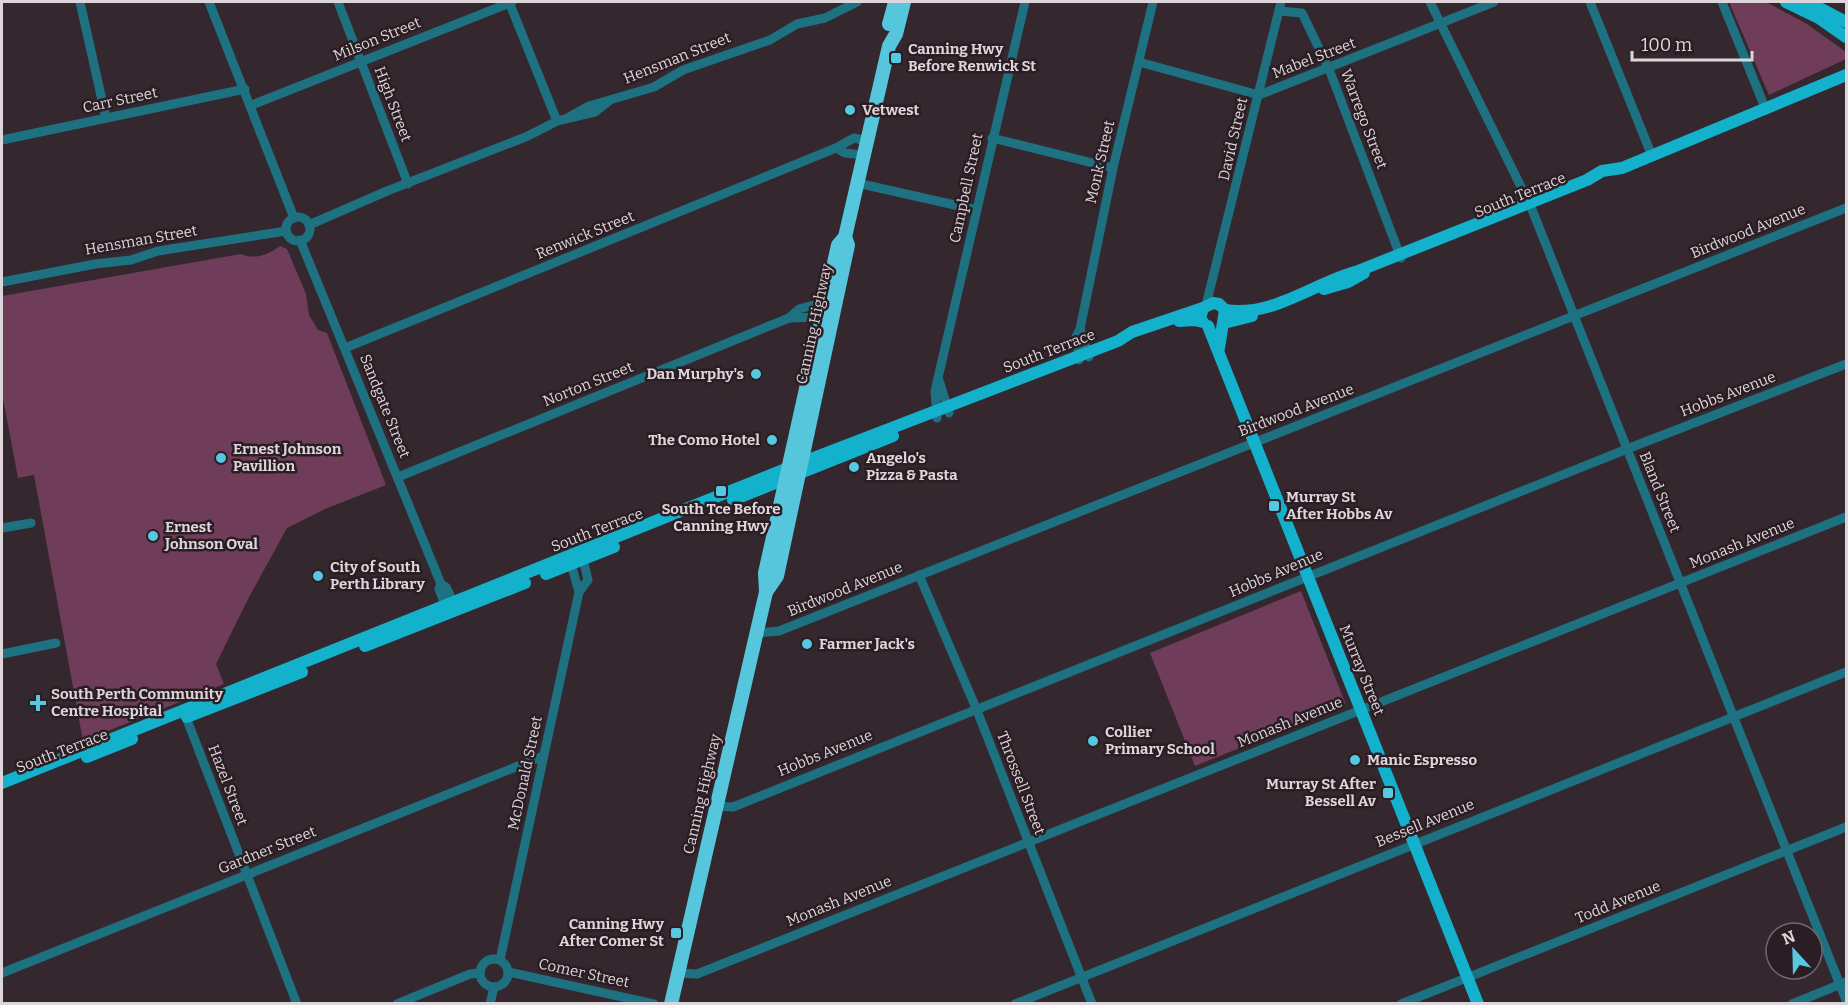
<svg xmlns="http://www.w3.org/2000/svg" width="1848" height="1005" viewBox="0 0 1848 1005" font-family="Bitter,serif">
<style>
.green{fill:#6f3d59}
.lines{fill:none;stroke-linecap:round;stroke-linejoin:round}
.minor{stroke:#1e7181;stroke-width:9}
.major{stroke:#13b1cb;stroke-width:12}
.highway{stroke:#56c6dd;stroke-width:14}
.poi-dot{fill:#56c9e1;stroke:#2a1e24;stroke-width:2}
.labels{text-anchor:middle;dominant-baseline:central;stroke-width:5;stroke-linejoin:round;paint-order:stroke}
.street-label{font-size:15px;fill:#ded5da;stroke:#2a1e24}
.poi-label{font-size:15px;font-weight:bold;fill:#ded5da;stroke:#2a1e24;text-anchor:start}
</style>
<rect width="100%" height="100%" fill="#34282e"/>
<!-- green -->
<g class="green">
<path d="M 1729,2 L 1766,2 L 1807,24 L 1846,52 L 1846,59 L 1769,95 Z"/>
<path d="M 280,246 L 287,249 L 306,294 L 309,315 L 318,330 L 327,333 L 386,485 L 325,509 L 287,528 L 249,597 L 216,664 L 224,684 L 83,741 L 34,475 L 18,478 L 2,393 L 2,296 L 241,254 C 255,260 268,255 280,246 Z"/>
<path d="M 1301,591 L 1346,705 L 1195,766 L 1150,653 Z"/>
</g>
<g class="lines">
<!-- minor -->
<g class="minor">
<path d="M 80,2 L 106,118"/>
<path d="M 209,2 L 294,218"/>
<path d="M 338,2 L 408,184"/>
<path d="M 509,2 L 557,121"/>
<path d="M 1430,2 L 1531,207 L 1846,1000"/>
<path d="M 1590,2 L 1652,156"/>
<path d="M 1722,2 L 1766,110"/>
<path d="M 1279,11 L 1302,13 L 1329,69 L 1401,258"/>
<path d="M 1139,62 L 1259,95 L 1494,2"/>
<path d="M 252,105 L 512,2"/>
<path d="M 569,117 L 589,106 L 654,87 L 683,70 L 770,40 L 797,24 L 825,18 L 857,2"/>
<path d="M 992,138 L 1113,168"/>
<path d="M 2,140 L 245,89"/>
<path d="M 836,148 L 845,153 L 864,155"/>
<path d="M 857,183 L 977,210"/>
<circle cx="298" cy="229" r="12"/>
<path d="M 309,225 L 387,191 L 528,136 L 557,121 L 595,112 L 608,102"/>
<path d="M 300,240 L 441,584 L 439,589 L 447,610"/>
<path d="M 2,282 L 95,264 L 131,260 L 158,251 L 286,231"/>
<path d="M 1206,305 L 1281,2"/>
<path d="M 789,318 L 822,317"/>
<path d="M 1080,329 L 1089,357"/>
<path d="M 345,348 L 836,148 L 854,138 L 867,141"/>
<path d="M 1079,360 L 1076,337 L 1080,329 L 1113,168 L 1153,2"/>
<path d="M 939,380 L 949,413"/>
<path d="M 937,418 L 935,391 L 1025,2"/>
<path d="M 398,477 L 789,318 L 799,309 L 825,302"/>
<path d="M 2,528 L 31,523"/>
<path d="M 570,560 L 579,592"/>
<path d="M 919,575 L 976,708 L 1092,1004"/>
<path d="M 441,584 L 446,587 L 455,606"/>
<path d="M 756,633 L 779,631 L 1846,208"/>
<path d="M 2,654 L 56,643"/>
<path d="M 184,712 L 297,1004"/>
<path d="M 716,806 L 733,807 L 1627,449 L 1846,364"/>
<circle cx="494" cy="973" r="14"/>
<path d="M 500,960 L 579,592 L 588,580 L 582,555"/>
<path d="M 508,972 L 654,1004"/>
<path d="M 2,973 L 543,756"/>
<path d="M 677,973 L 697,974 L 1846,517"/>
<path d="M 397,1004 L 470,974 L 480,973"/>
<path d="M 490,1004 L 494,987"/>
<path d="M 1015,1004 L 1846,672"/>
<path d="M 1401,1004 L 1846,827"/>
<path d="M 1792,1004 L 1846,982"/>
</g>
<!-- major -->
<g class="major">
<path d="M 1786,2 L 1819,18 L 1846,37"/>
<path d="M 1808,2 L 1846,22"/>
<path d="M 1324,289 L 1348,282 L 1364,273"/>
<path d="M 1225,310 C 1273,318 1315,282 1358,271 L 1587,180 L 1602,171 L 1622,168 L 1846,75"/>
<path d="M 1201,315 L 1203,308 L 1213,303 L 1219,304 L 1225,310 L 1219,348"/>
<path d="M 1179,321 L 1194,320 L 1203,322"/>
<path d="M 1224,323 L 1252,316"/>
<path d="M 1208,326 L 1478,1004"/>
<path d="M 733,500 L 893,436"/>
<path d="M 546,574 L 614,547"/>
<path d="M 365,646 L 525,583"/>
<path d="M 187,717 L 302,672"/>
<path d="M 87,757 L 132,739"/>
<path d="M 2,783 L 803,462 L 1118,341 L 1132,332 L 1203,308"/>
</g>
<!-- highway -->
<g class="highway">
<path d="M 889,24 L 895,2"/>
<path d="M 766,592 L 777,576 L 848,245 L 845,237"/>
<path d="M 671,1004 L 766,592 L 765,573 L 838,245 L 845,237 L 889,46 L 896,34 L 904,2"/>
</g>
</g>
<!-- markers -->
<g class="poi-dot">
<rect x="890" y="52" width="12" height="12" rx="3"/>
<circle cx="850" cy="110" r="6"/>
<circle cx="756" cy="374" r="6"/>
<circle cx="772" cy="440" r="6"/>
<circle cx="221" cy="458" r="6"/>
<circle cx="854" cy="467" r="6"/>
<rect x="715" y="485" width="12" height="12" rx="3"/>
<rect x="1268" y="500" width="12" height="12" rx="3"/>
<circle cx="153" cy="536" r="6"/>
<circle cx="318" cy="576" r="6"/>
<circle cx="807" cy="644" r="6"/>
<path d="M35 694h6v6h6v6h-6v6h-6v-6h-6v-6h6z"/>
<circle cx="1093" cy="741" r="6"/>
<circle cx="1355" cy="760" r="6"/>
<rect x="1382" y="787" width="12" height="12" rx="3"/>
<rect x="670" y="927" width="12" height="12" rx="3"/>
</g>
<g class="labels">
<!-- street labels -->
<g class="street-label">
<text transform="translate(377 39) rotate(-22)">Milson Street</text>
<text transform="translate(677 58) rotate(-22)">Hensman Street</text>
<text transform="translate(1314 58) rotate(-21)">Mabel Street</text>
<text transform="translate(120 100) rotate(-12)">Carr Street</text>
<text transform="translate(393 104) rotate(69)">High Street</text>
<text transform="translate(1364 119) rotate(69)">Warrego Street</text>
<text transform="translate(1233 139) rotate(-77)">David Street</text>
<text transform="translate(1100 162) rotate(-77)">Monk Street</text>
<text transform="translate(966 188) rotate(-78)">Campbell Street</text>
<text transform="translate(1520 195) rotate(-22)">South Terrace</text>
<text transform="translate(1748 231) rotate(-22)">Birdwood Avenue</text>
<text transform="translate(585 235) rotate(-22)">Renwick Street</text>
<text transform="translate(141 240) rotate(-10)">Hensman Street</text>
<text transform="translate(814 324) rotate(-78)">Canning Highway</text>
<text transform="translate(1049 351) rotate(-21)">South Terrace</text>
<text transform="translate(588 384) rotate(-22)">Norton Street</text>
<text transform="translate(1728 394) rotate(-21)">Hobbs Avenue</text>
<text transform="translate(385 406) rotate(68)">Sandgate Street</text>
<text transform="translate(1296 410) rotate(-21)">Birdwood Avenue</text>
<text transform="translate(1660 492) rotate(68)">Bland Street</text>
<text transform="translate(597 530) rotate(-21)">South Terrace</text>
<text transform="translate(1742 543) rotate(-22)">Monash Avenue</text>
<text transform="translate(1276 573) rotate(-23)">Hobbs Avenue</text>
<text transform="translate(845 589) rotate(-22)">Birdwood Avenue</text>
<text transform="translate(1362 670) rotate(68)">Murray Street</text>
<text transform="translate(1290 722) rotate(-22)">Monash Avenue</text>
<text transform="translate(62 751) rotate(-21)">South Terrace</text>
<text transform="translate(825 753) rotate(-22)">Hobbs Avenue</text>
<text transform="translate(525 773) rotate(-78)">McDonald Street</text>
<text transform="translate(1021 783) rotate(69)">Throssell Street</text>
<text transform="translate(228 785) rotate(69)">Hazel Street</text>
<text transform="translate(702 794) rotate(-77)">Canning Highway</text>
<text transform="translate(1425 823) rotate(-22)">Bessell Avenue</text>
<text transform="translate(267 850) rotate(-22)">Gardner Street</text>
<text transform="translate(839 901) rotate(-22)">Monash Avenue</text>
<text transform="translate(1618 902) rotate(-22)">Todd Avenue</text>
<text transform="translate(584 973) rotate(12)">Comer Street</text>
</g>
<!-- poi labels -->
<g class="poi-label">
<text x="908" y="49">Canning Hwy<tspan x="908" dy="17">Before Renwick St</tspan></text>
<text x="862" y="110">Vetwest</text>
<text x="744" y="374" text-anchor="end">Dan Murphy's</text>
<text x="760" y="440" text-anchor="end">The Como Hotel</text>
<text x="233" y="449">Ernest Johnson<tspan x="233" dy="17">Pavillion</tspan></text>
<text x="866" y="458">Angelo's<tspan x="866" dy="17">Pizza &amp; Pasta</tspan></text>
<text x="1286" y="497">Murray St<tspan x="1286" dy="17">After Hobbs Av</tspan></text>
<text x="721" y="509" text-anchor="middle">South Tce Before<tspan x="721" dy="17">Canning Hwy</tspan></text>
<text x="165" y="527">Ernest<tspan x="165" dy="17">Johnson Oval</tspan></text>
<text x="330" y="567">City of South<tspan x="330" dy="17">Perth Library</tspan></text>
<text x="819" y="644">Farmer Jack's</text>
<text x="51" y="694">South Perth Community<tspan x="51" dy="17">Centre Hospital</tspan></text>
<text x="1105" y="732">Collier<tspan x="1105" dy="17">Primary School</tspan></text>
<text x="1367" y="760">Manic Espresso</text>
<text x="1376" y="784" text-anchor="end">Murray St After<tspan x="1376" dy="17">Bessell Av</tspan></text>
<text x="664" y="924" text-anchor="end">Canning Hwy<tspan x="664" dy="17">After Comer St</tspan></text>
</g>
</g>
<!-- border -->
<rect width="1848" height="1005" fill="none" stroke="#ded5da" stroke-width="6"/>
<!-- north arrow -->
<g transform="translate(1794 951) rotate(338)"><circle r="28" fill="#2a1e24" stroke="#72676d" stroke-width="1.5"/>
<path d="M0-4.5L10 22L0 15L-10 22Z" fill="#56c9e1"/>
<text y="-9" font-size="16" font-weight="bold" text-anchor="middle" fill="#ded5da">N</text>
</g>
<!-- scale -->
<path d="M1632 51v9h120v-9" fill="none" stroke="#ded5da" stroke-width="3"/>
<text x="1641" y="51" font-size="18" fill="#ded5da" stroke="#2a1e24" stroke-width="4.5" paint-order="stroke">100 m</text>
</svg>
